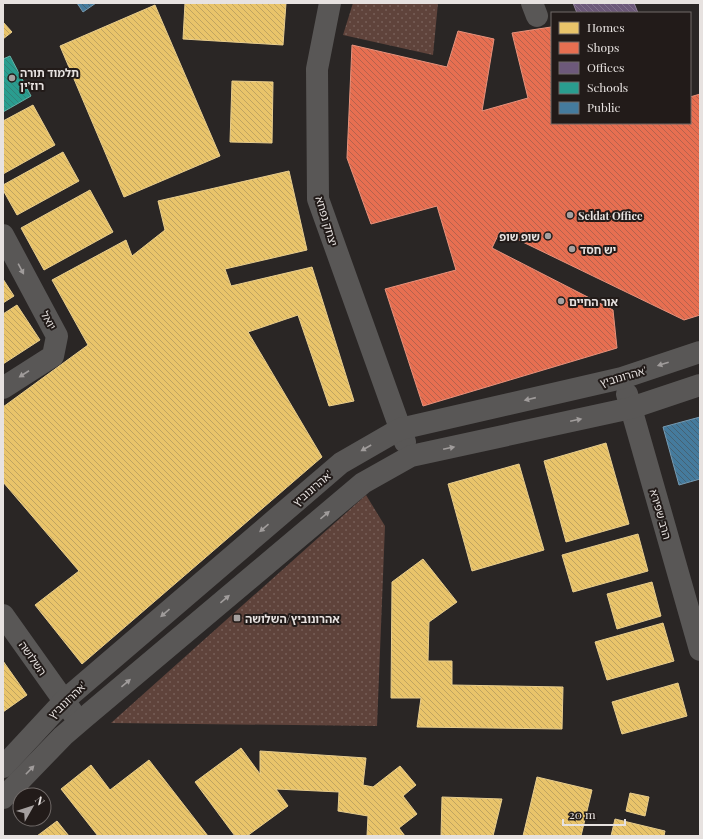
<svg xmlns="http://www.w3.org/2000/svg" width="703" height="839" viewBox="0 0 703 839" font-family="'Playfair Display','Noto Sans Hebrew',serif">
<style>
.park{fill:url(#park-dots)}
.homes{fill:url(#homes-back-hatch);stroke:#e8cd8d}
.shops{fill:url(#shops-back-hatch);stroke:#e7927c}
.offices{fill:url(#offices-back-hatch);stroke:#928299}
.schools{fill:url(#schools-back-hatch);stroke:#63b2a7}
.public{fill:url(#public-back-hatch);stroke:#769ab1}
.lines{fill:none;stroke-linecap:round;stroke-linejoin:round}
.minor{stroke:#595756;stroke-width:22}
.oneway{fill:#a09c9b}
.poi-dot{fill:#a5a09f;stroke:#221b19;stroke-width:1.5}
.labels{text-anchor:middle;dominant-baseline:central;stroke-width:4;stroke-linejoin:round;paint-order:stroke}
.poi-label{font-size:11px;font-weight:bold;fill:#e7e2e0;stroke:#221b19;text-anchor:start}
.street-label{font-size:11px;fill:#e7e2e0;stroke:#221b19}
</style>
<defs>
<pattern id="park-dots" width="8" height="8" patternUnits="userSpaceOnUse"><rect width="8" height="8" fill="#5f433b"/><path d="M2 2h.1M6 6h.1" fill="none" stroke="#765e57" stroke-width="1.8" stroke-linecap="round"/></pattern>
<pattern id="homes-back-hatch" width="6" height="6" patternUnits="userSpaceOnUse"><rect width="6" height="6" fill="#e9c46a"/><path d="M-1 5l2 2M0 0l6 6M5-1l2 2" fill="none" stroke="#c0a460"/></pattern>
<pattern id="shops-back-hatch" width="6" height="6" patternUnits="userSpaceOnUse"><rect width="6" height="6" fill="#e76f51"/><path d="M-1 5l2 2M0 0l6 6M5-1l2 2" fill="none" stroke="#b6624d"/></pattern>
<pattern id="offices-back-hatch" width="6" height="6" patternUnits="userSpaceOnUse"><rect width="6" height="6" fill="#6d597a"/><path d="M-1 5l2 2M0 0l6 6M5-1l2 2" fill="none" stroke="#82718d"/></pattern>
<pattern id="schools-back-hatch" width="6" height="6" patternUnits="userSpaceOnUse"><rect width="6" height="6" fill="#2a9d8f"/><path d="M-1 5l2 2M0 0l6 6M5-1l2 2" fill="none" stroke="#328278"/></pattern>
<pattern id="public-back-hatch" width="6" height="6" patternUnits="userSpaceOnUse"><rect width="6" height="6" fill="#457b9d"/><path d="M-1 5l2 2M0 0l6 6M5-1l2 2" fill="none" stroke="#456274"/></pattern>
</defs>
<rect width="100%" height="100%" fill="#2a2625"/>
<!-- park -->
<g class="park">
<path d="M 353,3 L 438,3 L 433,55 L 343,35 Z"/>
<path d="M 366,495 L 385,526 L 377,726 L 111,723 Z"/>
</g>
<!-- homes -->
<g class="homes">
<path d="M 185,3 L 286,3 L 283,45 L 183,39 Z"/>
<path d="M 155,5 L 220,156 L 124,197 L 60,46 Z"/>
<path d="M 3,22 L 12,32 L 3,39 Z"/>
<path d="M 232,81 L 273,82 L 272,143 L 230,142 Z"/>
<path d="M 33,105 L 55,145 L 3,174 L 3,121 Z"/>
<path d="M 63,152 L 79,181 L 17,215 L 3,190 L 3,185 Z"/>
<path d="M 289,171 L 307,250 L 225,269 L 231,286 L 312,267 L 354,401 L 329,406 L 298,315 L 248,332 L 322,457 L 82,664 L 35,605 L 79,571 L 3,482 L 3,407 L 88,345 L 52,280 L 126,240 L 132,256 L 165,230 L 158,201 Z"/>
<path d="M 90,190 L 113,232 L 44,270 L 21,228 Z"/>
<path d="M 3,279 L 14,296 L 3,303 Z"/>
<path d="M 17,305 L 40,340 L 3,364 L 3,314 Z"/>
<path d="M 606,443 L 629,524 L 566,542 L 544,461 Z"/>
<path d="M 519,464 L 544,550 L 472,571 L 448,484 Z"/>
<path d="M 638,534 L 648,571 L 573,592 L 562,555 Z"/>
<path d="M 423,559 L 457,602 L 429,622 L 428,661 L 452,661 L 452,685 L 563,687 L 562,729 L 417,727 L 421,698 L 391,698 L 392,582 Z"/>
<path d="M 652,582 L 661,616 L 617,629 L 607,594 Z"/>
<path d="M 663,623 L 674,661 L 607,680 L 595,642 Z"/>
<path d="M 3,661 L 27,695 L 3,712 Z"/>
<path d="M 678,683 L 687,716 L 622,734 L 612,702 Z"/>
<path d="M 241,748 L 260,774 L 260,751 L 366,758 L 363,785 L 373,787 L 400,766 L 416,785 L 403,796 L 417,814 L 399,828 L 405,836 L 367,836 L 368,816 L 338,811 L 339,792 L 276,789 L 288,806 L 247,836 L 235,836 L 195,782 Z"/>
<path d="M 149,760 L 208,836 L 98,836 L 61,789 L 91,765 L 110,790 Z"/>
<path d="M 537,777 L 592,790 L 581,836 L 523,836 Z"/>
<path d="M 630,793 L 649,797 L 645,816 L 626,811 Z"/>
<path d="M 442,797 L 502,799 L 493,836 L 441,836 Z"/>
<path d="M 615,819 L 665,831 L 664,836 L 611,836 Z"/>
<path d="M 57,821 L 69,836 L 37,836 Z"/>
</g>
<!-- shops -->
<path class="shops" d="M 551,27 L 552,123 L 690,123 L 690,97 L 700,94 L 700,315 L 684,320 L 500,231 L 492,248 L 613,310 L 617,348 L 423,406 L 385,289 L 456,270 L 437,206 L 371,224 L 347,158 L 352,45 L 447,67 L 458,31 L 494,39 L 482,111 L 528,98 L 512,33 Z"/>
<!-- offices -->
<path class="offices" d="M 573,3 L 634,3 L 638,13 L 577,13 Z"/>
<!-- schools -->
<path class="schools" d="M 10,56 L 31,96 L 3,112 L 3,59 Z"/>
<!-- public -->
<g class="public">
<path d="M 77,3 L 96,3 L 83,12 Z"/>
<path d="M 700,417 L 700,479 L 679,485 L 663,427 Z"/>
</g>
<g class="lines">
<!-- minor -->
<g class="minor">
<path d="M 330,3 L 317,69 L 318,199 L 405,442"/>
<path d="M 532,3 L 537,16"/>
<path d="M 3,235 L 57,336 L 53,356 L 3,388"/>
<path d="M 627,394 L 700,650"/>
<path d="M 3,615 L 72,712"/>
<path d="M 3,767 L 67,698 L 341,463 L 400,429 L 622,378 L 700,352"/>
<path d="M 3,798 L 63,736 L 84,718 L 363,483 L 411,456 L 631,408 L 700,385"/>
</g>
</g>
<!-- one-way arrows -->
<defs><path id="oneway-solid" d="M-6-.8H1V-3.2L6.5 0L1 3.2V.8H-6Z"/></defs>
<g class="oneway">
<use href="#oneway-solid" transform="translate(21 269) rotate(62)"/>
<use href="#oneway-solid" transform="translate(663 364) rotate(162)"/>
<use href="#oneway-solid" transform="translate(24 374) rotate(147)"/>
<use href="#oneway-solid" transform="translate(530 399) rotate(167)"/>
<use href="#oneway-solid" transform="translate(576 420) rotate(-12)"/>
<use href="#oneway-solid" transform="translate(366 448) rotate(150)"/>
<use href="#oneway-solid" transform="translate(449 448) rotate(-12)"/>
<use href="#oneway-solid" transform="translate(325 515) rotate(-40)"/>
<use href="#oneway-solid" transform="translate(264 528) rotate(139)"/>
<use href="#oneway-solid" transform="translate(225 599) rotate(-40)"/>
<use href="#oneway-solid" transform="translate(165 613) rotate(139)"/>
<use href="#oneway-solid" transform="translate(126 683) rotate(-40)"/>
<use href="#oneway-solid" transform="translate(30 770) rotate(-46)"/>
</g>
<!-- markers -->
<g class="poi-dot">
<circle cx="12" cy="78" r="4"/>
<circle cx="570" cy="215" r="4"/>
<circle cx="548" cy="236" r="4"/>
<circle cx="572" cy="249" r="4"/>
<circle cx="561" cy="301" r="4"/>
<rect x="233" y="614" width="8" height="8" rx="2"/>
</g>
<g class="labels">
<!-- poi labels -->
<g class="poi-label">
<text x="20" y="72">תלמוד תורה<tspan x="20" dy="13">רוז’ין</tspan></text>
<text x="578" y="215">Seldat Office</text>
<text x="540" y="236" text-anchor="end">שופ שופ</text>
<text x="580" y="249">יש חסד</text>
<text x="569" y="301">אור החיים</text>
<text x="245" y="618">אהרונוביץ/השלושה</text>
</g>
<!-- street labels -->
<g class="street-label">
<text transform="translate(327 221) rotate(73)">יצחק נפחא</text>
<text transform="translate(49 320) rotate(62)">יואל</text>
<text transform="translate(623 376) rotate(-16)">אהרונוביץ'</text>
<text transform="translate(312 488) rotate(-41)">אהרונוביץ'</text>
<text transform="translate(661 514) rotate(74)">הרב שפירא</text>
<text transform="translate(33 658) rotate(55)">השלושה</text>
<text transform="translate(67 700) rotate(-44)">אהרונוביץ'</text>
</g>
</g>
<!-- border -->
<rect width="703" height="839" fill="none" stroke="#e7e2e0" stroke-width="8"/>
<!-- legend -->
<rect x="551" y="12" width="140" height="112" fill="#221b19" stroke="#716b69"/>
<rect x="559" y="22" width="20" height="12" fill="#e9c46a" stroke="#716b69"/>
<text x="587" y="32" font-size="12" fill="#e7e2e0">Homes</text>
<rect x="559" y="42" width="20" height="12" fill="#e76f51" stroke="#716b69"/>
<text x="587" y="52" font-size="12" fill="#e7e2e0">Shops</text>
<rect x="559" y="62" width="20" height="12" fill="#6d597a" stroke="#716b69"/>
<text x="587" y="72" font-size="12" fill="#e7e2e0">Offices</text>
<rect x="559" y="82" width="20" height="12" fill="#2a9d8f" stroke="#716b69"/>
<text x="587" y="92" font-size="12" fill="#e7e2e0">Schools</text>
<rect x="559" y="102" width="20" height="12" fill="#457b9d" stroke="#716b69"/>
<text x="587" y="112" font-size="12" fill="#e7e2e0">Public</text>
<!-- north arrow -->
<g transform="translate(32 807) rotate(51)"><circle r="19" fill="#221b19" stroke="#716b69"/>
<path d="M0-3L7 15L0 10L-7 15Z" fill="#a5a09f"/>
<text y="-6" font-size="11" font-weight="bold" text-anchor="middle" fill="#e7e2e0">N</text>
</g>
<!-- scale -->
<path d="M563 819v6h62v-6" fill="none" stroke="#e7e2e0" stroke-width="2"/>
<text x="569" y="819" font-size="12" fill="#e7e2e0" stroke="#221b19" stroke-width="3" paint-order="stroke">20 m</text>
</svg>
